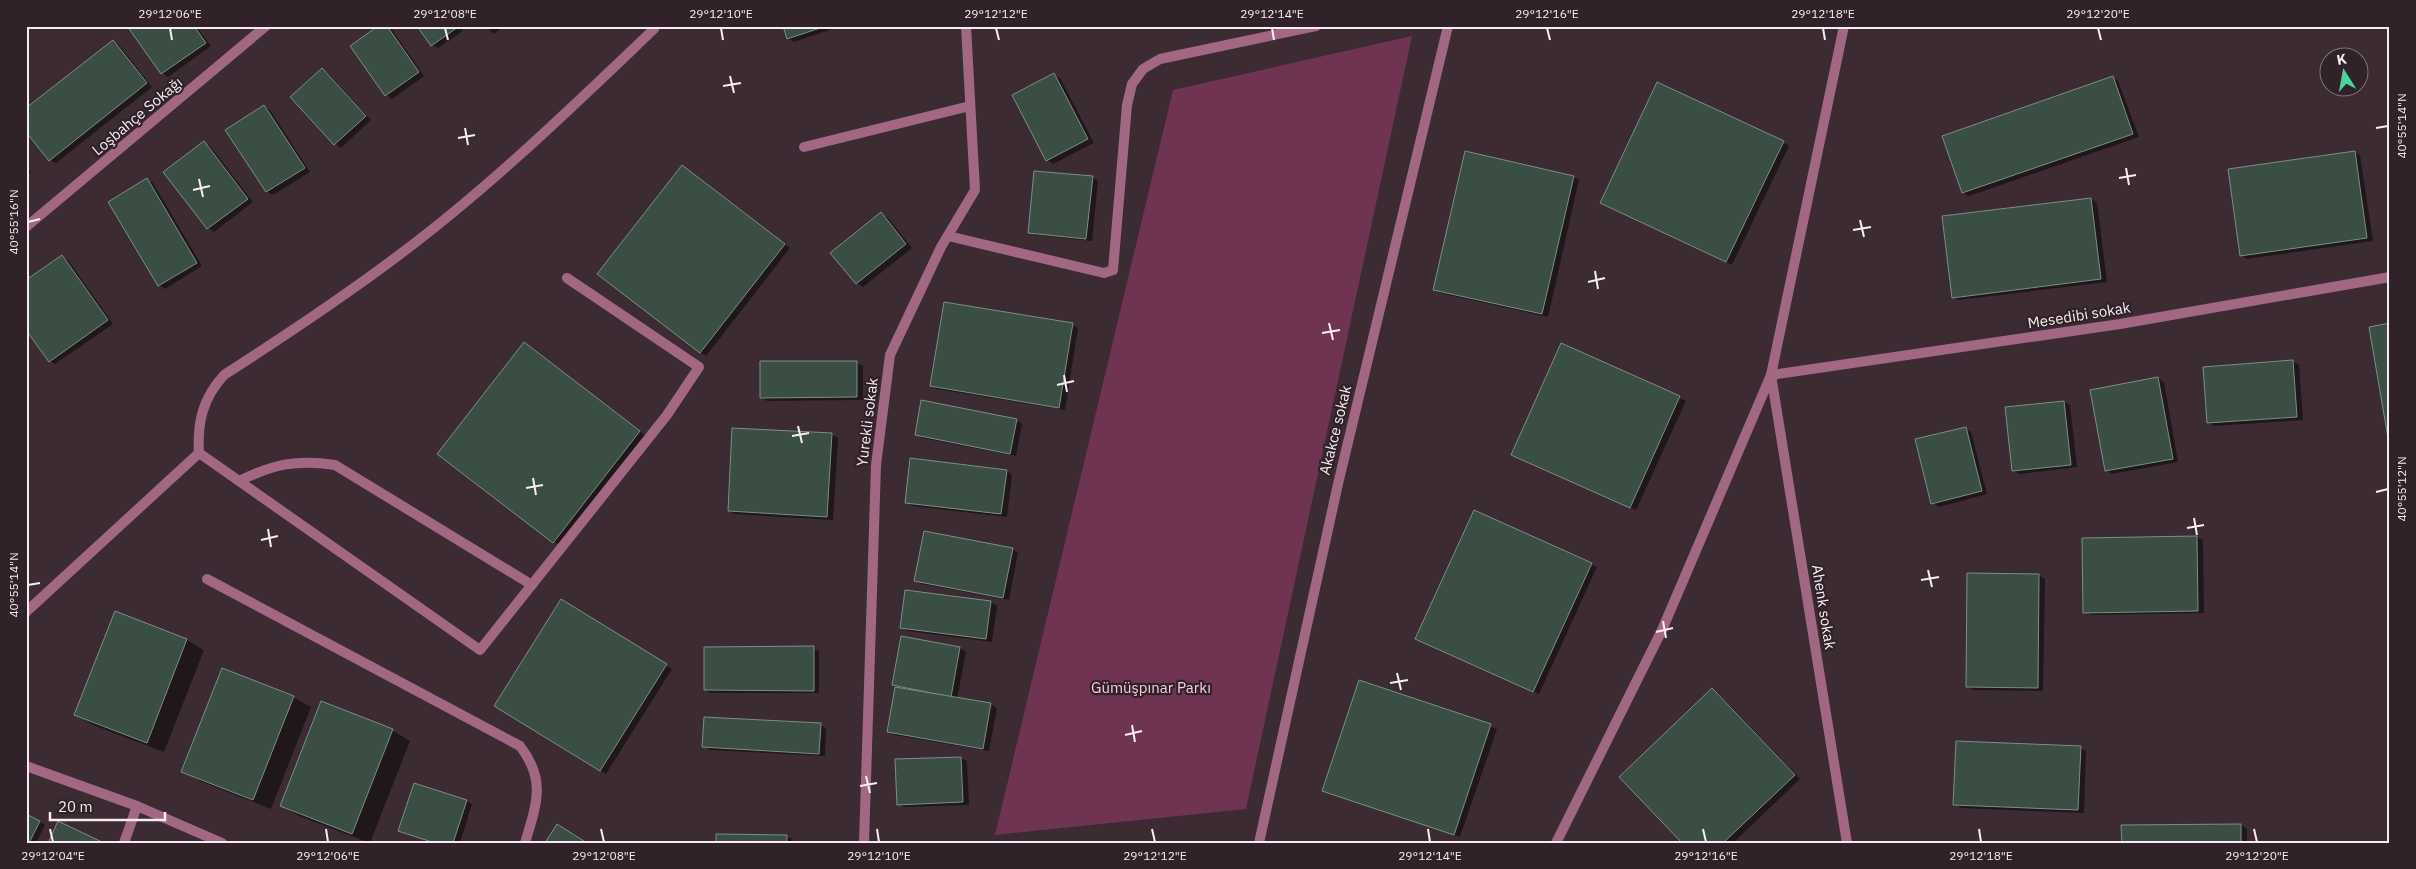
<svg xmlns="http://www.w3.org/2000/svg" width="2416" height="869" viewBox="0 0 2416 869" font-family="'IBM Plex Sans',sans-serif">
<style>
.green{fill:#6e3452}
.shadow{fill:#0007}
.building{fill:#3b4e44;stroke:#7b8f85}
.lines{fill:none;stroke-linecap:round;stroke-linejoin:round}
.lane{stroke:#a16783;stroke-width:10}
.street{stroke:#a16783;stroke-width:10}
.ticks{fill:none;stroke:#f7ecf1;stroke-width:2}
.labels{text-anchor:middle;dominant-baseline:central;stroke-width:4.5;stroke-linejoin:round;paint-order:stroke}
.street-label{font-size:15px;fill:#f7ecf1;stroke:#312129}
.park-label{font-size:15px;fill:#fccbe1;stroke:#312129}
.neatline{fill:none;stroke:#f7ecf1;stroke-width:2}
.ticks-label{font-size:12px;text-anchor:middle;fill:#f7ecf1}
</style>
<rect width="100%" height="100%" fill="#3c2b33"/>
<!-- green -->
<path class="green" d="M 1412,36 L 1246,809 L 995,835 L 1173,90 Z"/>
<!-- shadow -->
<g class="shadow">
<path d="M 128,26 L 196,26 L 211,46 L 168,77 L 162,73 Z"/>
<path d="M 381,26 L 390,27 L 424,76 L 392,99 L 386,95 Z"/>
<path d="M 418,26 L 460,26 L 463,31 L 438,48 L 432,45 Z"/>
<path d="M 484,26 L 504,26 L 494,34 Z"/>
<path d="M 784,26 L 837,26 L 838,27 L 794,42 L 788,39 Z"/>
<path d="M 113,41 L 119,45 L 152,87 L 56,163 L 50,160 Z"/>
<path d="M 322,69 L 328,73 L 371,120 L 341,148 L 335,144 Z"/>
<path d="M 1054,75 L 1060,78 L 1094,143 L 1053,164 L 1047,160 Z"/>
<path d="M 2112,77 L 2118,81 L 2139,137 L 1969,196 L 1963,193 L 1944,137 Z"/>
<path d="M 264,107 L 270,110 L 310,172 L 273,195 L 267,192 Z"/>
<path d="M 1783,142 L 1789,146 L 1732,265 L 1607,206 Z"/>
<path d="M 204,143 L 210,146 L 253,202 L 214,232 L 208,228 L 165,172 Z"/>
<path d="M 2354,152 L 2360,155 L 2373,241 L 2247,259 L 2241,255 Z"/>
<path d="M 26,166 L 31,172 L 26,175 Z"/>
<path d="M 689,170 L 790,248 L 706,356 L 700,352 Z"/>
<path d="M 1092,177 L 1098,181 L 1092,241 L 1035,235 L 1029,232 Z"/>
<path d="M 1573,177 L 1579,180 L 1548,317 L 1440,293 L 1434,289 Z"/>
<path d="M 147,180 L 153,183 L 202,266 L 165,289 L 159,285 Z"/>
<path d="M 2091,199 L 2097,203 L 2107,282 L 1959,300 L 1953,297 Z"/>
<path d="M 881,214 L 887,217 L 912,248 L 863,287 L 857,283 Z"/>
<path d="M 62,256 L 68,260 L 113,324 L 55,364 L 49,361 Z"/>
<path d="M 1072,324 L 1078,328 L 1065,410 L 937,389 L 931,386 Z"/>
<path d="M 1562,344 L 1686,401 L 1636,510 L 1518,457 Z"/>
<path d="M 530,347 L 646,436 L 560,546 L 439,454 Z"/>
<path d="M 2293,361 L 2299,365 L 2303,420 L 2214,426 L 2208,422 Z"/>
<path d="M 857,363 L 863,366 L 863,400 L 767,401 L 761,397 Z"/>
<path d="M 2158,378 L 2164,382 L 2178,462 L 2112,474 L 2106,470 Z"/>
<path d="M 2064,402 L 2070,405 L 2077,467 L 2019,474 L 2013,470 Z"/>
<path d="M 1016,420 L 1022,424 L 1016,456 L 922,438 L 916,434 Z"/>
<path d="M 1965,428 L 1971,432 L 1987,494 L 1939,507 L 1933,503 Z"/>
<path d="M 832,435 L 838,438 L 833,520 L 735,514 L 729,511 Z"/>
<path d="M 1007,471 L 1012,475 L 1007,517 L 912,506 L 906,502 Z"/>
<path d="M 2197,537 L 2203,540 L 2204,613 L 2091,615 L 2085,612 Z"/>
<path d="M 1012,549 L 1018,553 L 1009,600 L 922,584 L 916,580 Z"/>
<path d="M 1591,564 L 1597,567 L 1539,694 L 1423,642 Z"/>
<path d="M 2039,575 L 2045,579 L 2043,691 L 1973,690 L 1967,686 Z"/>
<path d="M 906,592 L 991,602 L 997,606 L 992,642 L 908,631 L 902,627 Z"/>
<path d="M 562,600 L 672,669 L 606,774 L 496,705 Z"/>
<path d="M 187,640 L 204,650 L 164,752 L 93,725 L 76,715 Z"/>
<path d="M 813,648 L 819,651 L 819,693 L 711,693 L 705,690 Z"/>
<path d="M 960,648 L 966,652 L 957,699 L 991,704 L 997,708 L 989,751 L 894,735 L 888,731 L 896,686 L 893,685 Z"/>
<path d="M 1360,682 L 1497,729 L 1460,837 L 1323,790 Z"/>
<path d="M 1712,690 L 1718,693 L 1800,779 L 1733,843 L 1684,843 Z"/>
<path d="M 293,697 L 311,707 L 271,809 L 200,781 L 182,771 Z"/>
<path d="M 820,725 L 826,728 L 825,756 L 710,750 L 704,746 Z"/>
<path d="M 392,730 L 410,741 L 370,843 L 299,816 L 281,806 Z"/>
<path d="M 2080,748 L 2086,751 L 2084,813 L 1961,808 L 1955,804 Z"/>
<path d="M 961,758 L 967,761 L 969,805 L 904,807 L 898,804 L 897,760 Z"/>
<path d="M 467,801 L 472,804 L 460,843 L 433,843 L 400,830 Z"/>
<path d="M 26,815 L 45,825 L 36,843 L 26,843 Z"/>
<path d="M 2241,825 L 2247,829 L 2247,843 L 2123,843 Z"/>
<path d="M 786,836 L 792,839 L 792,843 L 717,843 Z"/>
</g>
<!-- building -->
<g class="building">
<path d="M 127,26 L 194,26 L 206,43 L 161,74 Z"/>
<path d="M 378,26 L 387,26 L 419,72 L 385,96 L 350,46 Z"/>
<path d="M 417,26 L 458,26 L 458,27 L 431,46 Z"/>
<path d="M 783,26 L 826,26 L 787,39 Z"/>
<path d="M 113,40 L 147,83 L 49,161 L 26,132 L 26,108 Z"/>
<path d="M 322,68 L 366,116 L 334,145 L 290,97 Z"/>
<path d="M 1054,73 L 1088,139 L 1046,161 L 1012,95 Z"/>
<path d="M 2113,76 L 2133,134 L 1962,193 L 1942,136 Z"/>
<path d="M 1657,82 L 1784,141 L 1726,262 L 1600,203 Z"/>
<path d="M 264,105 L 305,168 L 266,192 L 225,130 Z"/>
<path d="M 204,141 L 248,199 L 207,229 L 163,172 Z"/>
<path d="M 1465,151 L 1574,176 L 1542,314 L 1433,290 Z"/>
<path d="M 2355,151 L 2367,238 L 2240,256 L 2228,169 Z"/>
<path d="M 682,165 L 785,244 L 700,353 L 597,274 Z"/>
<path d="M 1034,171 L 1093,176 L 1086,239 L 1028,233 Z"/>
<path d="M 147,178 L 197,263 L 158,286 L 108,202 Z"/>
<path d="M 2091,198 L 2101,279 L 1952,298 L 1942,216 Z"/>
<path d="M 881,212 L 906,244 L 856,284 L 830,253 Z"/>
<path d="M 62,255 L 108,320 L 49,362 L 26,330 L 26,280 Z"/>
<path d="M 944,302 L 1073,323 L 1059,408 L 930,386 Z"/>
<path d="M 2390,323 L 2390,437 L 2388,438 L 2369,327 Z"/>
<path d="M 524,342 L 640,431 L 553,543 L 437,454 Z"/>
<path d="M 1561,343 L 1680,396 L 1630,508 L 1511,455 Z"/>
<path d="M 2293,360 L 2297,417 L 2207,423 L 2203,367 Z"/>
<path d="M 760,361 L 857,361 L 857,397 L 760,398 Z"/>
<path d="M 2158,377 L 2173,459 L 2105,471 L 2090,390 Z"/>
<path d="M 921,400 L 1017,419 L 1010,454 L 915,435 Z"/>
<path d="M 2064,401 L 2071,465 L 2012,471 L 2005,407 Z"/>
<path d="M 1966,427 L 1982,491 L 1931,504 L 1915,439 Z"/>
<path d="M 732,428 L 832,433 L 827,517 L 728,511 Z"/>
<path d="M 910,458 L 1007,470 L 1001,514 L 905,503 Z"/>
<path d="M 1474,510 L 1592,563 L 1533,692 L 1415,639 Z"/>
<path d="M 924,531 L 1013,548 L 1003,598 L 914,581 Z"/>
<path d="M 2197,536 L 2198,611 L 2083,613 L 2082,538 Z"/>
<path d="M 1967,573 L 2039,574 L 2038,688 L 1966,687 Z"/>
<path d="M 905,590 L 991,601 L 986,639 L 900,628 Z"/>
<path d="M 561,599 L 667,664 L 600,771 L 494,706 Z"/>
<path d="M 115,611 L 187,639 L 147,743 L 74,715 Z"/>
<path d="M 901,636 L 960,647 L 951,697 L 892,685 Z"/>
<path d="M 814,646 L 814,691 L 704,690 L 704,647 Z"/>
<path d="M 222,668 L 294,696 L 253,800 L 181,772 Z"/>
<path d="M 1359,680 L 1491,724 L 1454,835 L 1322,791 Z"/>
<path d="M 895,687 L 991,703 L 983,749 L 887,732 Z"/>
<path d="M 1712,688 L 1795,775 L 1723,843 L 1682,843 L 1619,777 Z"/>
<path d="M 321,701 L 393,729 L 352,834 L 280,806 Z"/>
<path d="M 704,717 L 821,723 L 819,754 L 702,747 Z"/>
<path d="M 1956,741 L 2081,746 L 2078,810 L 1953,805 Z"/>
<path d="M 961,757 L 963,802 L 897,805 L 895,759 Z"/>
<path d="M 414,783 L 467,800 L 453,843 L 435,843 L 398,831 Z"/>
<path d="M 26,814 L 40,821 L 29,843 L 26,843 Z"/>
<path d="M 58,821 L 104,843 L 48,843 Z"/>
<path d="M 557,824 L 587,843 L 545,843 Z"/>
<path d="M 2241,824 L 2241,843 L 2122,843 L 2121,825 Z"/>
<path d="M 716,834 L 787,835 L 787,843 L 716,843 Z"/>
</g>
<g class="lines">
<!-- lane -->
<g class="lane">
<path d="M 199,453 L 480,650 L 667,415 L 699,367 L 567,278"/>
<path d="M 199,453 C 197,422 203,398 224,375 C 283,337 342,298 399,255 C 490,187 572,107 654,29"/>
<path d="M 239,481 C 274,464 297,459 335,465 L 532,585"/>
<path d="M 207,579 L 520,746 C 547,781 536,805 525,843"/>
<path d="M 26,612 L 199,453"/>
</g>
<!-- street -->
<g class="street">
<path d="M 804,147 L 970,106"/>
<path d="M 26,227 L 266,26"/>
<path d="M 948,236 L 1104,273 L 1113,270 L 1127,105 L 1132,84 L 1143,69 L 1160,59 L 1316,26"/>
<path d="M 26,766 L 137,806 L 222,843"/>
<path d="M 124,843 L 137,806"/>
<path d="M 864,843 L 876,465 L 890,355 L 941,247 L 975,190 L 966,26"/>
<path d="M 1259,843 L 1338,484 L 1448,26"/>
<path d="M 1556,843 L 1662,630 L 1771,375 L 1844,26"/>
<path d="M 1847,843 L 1771,375 L 2120,324 L 2390,277"/>
</g>
</g>
<!-- ticks -->
<path class="ticks" d="M 170,28 L 172,40M 445,28 L 448,40M 721,28 L 723,40M 996,28 L 999,40M 1272,28 L 1274,40M 1547,28 L 1550,40M 1823,28 L 1825,40M 2098,28 L 2101,40M 730,76 L 734,93M 723,86 L 741,83M 465,128 L 468,145M 2376,128 L 2388,126M 458,138 L 475,135M 2126,168 L 2129,185M 2119,178 L 2136,175M 199,179 L 203,197M 193,190 L 210,186M 1860,220 L 1864,237M 28,222 L 40,219M 1853,230 L 1871,227M 1595,271 L 1598,289M 1588,282 L 1605,278M 1329,323 L 1333,340M 1322,333 L 1340,330M 1064,375 L 1067,392M 1057,385 L 1074,381M 798,426 L 802,443M 792,436 L 809,433M 533,478 L 536,495M 526,488 L 543,485M 2376,492 L 2388,489M 2194,518 L 2197,535M 2187,528 L 2204,525M 268,529 L 271,547M 261,540 L 278,536M 1928,570 L 1932,587M 1921,580 L 1939,577M 28,585 L 40,583M 1663,621 L 1666,638M 1656,632 L 1673,628M 1397,673 L 1401,690M 1390,683 L 1408,680M 1132,725 L 1135,742M 1125,735 L 1142,731M 866,776 L 870,793M 860,786 L 877,783M 50,829 L 53,842M 326,829 L 328,842M 601,829 L 604,842M 877,829 L 879,842M 1152,829 L 1155,842M 1428,829 L 1430,842M 1703,829 L 1706,842M 1979,829 L 1981,842M 2254,829 L 2257,842"/>
<g class="labels">
<!-- street labels -->
<g class="street-label">
<text transform="translate(137 116) rotate(-40)">Loşbahçe Sokağı</text>
<text transform="translate(2079 315) rotate(-9)">Mesedibi sokak</text>
<text transform="translate(867 422) rotate(-83)">Yurekli sokak</text>
<text transform="translate(1335 430) rotate(-76)">Akakce sokak</text>
<text transform="translate(1824 607) rotate(81)">Ahenk sokak</text>
</g>
<!-- park labels -->
<g class="park-label">
<text x="1151" y="687">Gümüşpınar Parkı</text>
</g>
</g>
<!-- border -->
<rect width="2416" height="869" fill="none" stroke="#312129" stroke-width="55"/>
<!-- north arrow -->
<g transform="translate(2344 72) rotate(349)"><circle r="24" fill="#312129" stroke="#807279"/>
<path d="M0-4L9 19L0 12L-9 19Z" fill="#49d49c"/>
<text y="-8" font-size="14" font-weight="bold" text-anchor="middle" fill="#f7ecf1">K</text>
</g>
<!-- scale -->
<path d="M50 812v8h115v-8" fill="none" stroke="#f7ecf1" stroke-width="2.5"/>
<text x="58" y="812" font-size="15" fill="#f7ecf1" stroke="#312129" stroke-width="4" paint-order="stroke">20 m</text>
<rect x="28" y="28" width="2360" height="814" class="neatline"/>
<g class="ticks-label">
<text x="170" y="18">29°12'06"E</text>
<text x="445" y="18">29°12'08"E</text>
<text x="721" y="18">29°12'10"E</text>
<text x="996" y="18">29°12'12"E</text>
<text x="1272" y="18">29°12'14"E</text>
<text x="1547" y="18">29°12'16"E</text>
<text x="1823" y="18">29°12'18"E</text>
<text x="2098" y="18">29°12'20"E</text>
<text transform="translate(2402 126) rotate(-90)" y="4">40°55'14"N</text>
<text transform="translate(14 222) rotate(-90)" y="4">40°55'16"N</text>
<text transform="translate(2402 489) rotate(-90)" y="4">40°55'12"N</text>
<text transform="translate(14 585) rotate(-90)" y="4">40°55'14"N</text>
<text x="53" y="860">29°12'04"E</text>
<text x="328" y="860">29°12'06"E</text>
<text x="604" y="860">29°12'08"E</text>
<text x="879" y="860">29°12'10"E</text>
<text x="1155" y="860">29°12'12"E</text>
<text x="1430" y="860">29°12'14"E</text>
<text x="1706" y="860">29°12'16"E</text>
<text x="1981" y="860">29°12'18"E</text>
<text x="2257" y="860">29°12'20"E</text>
</g>
</svg>
